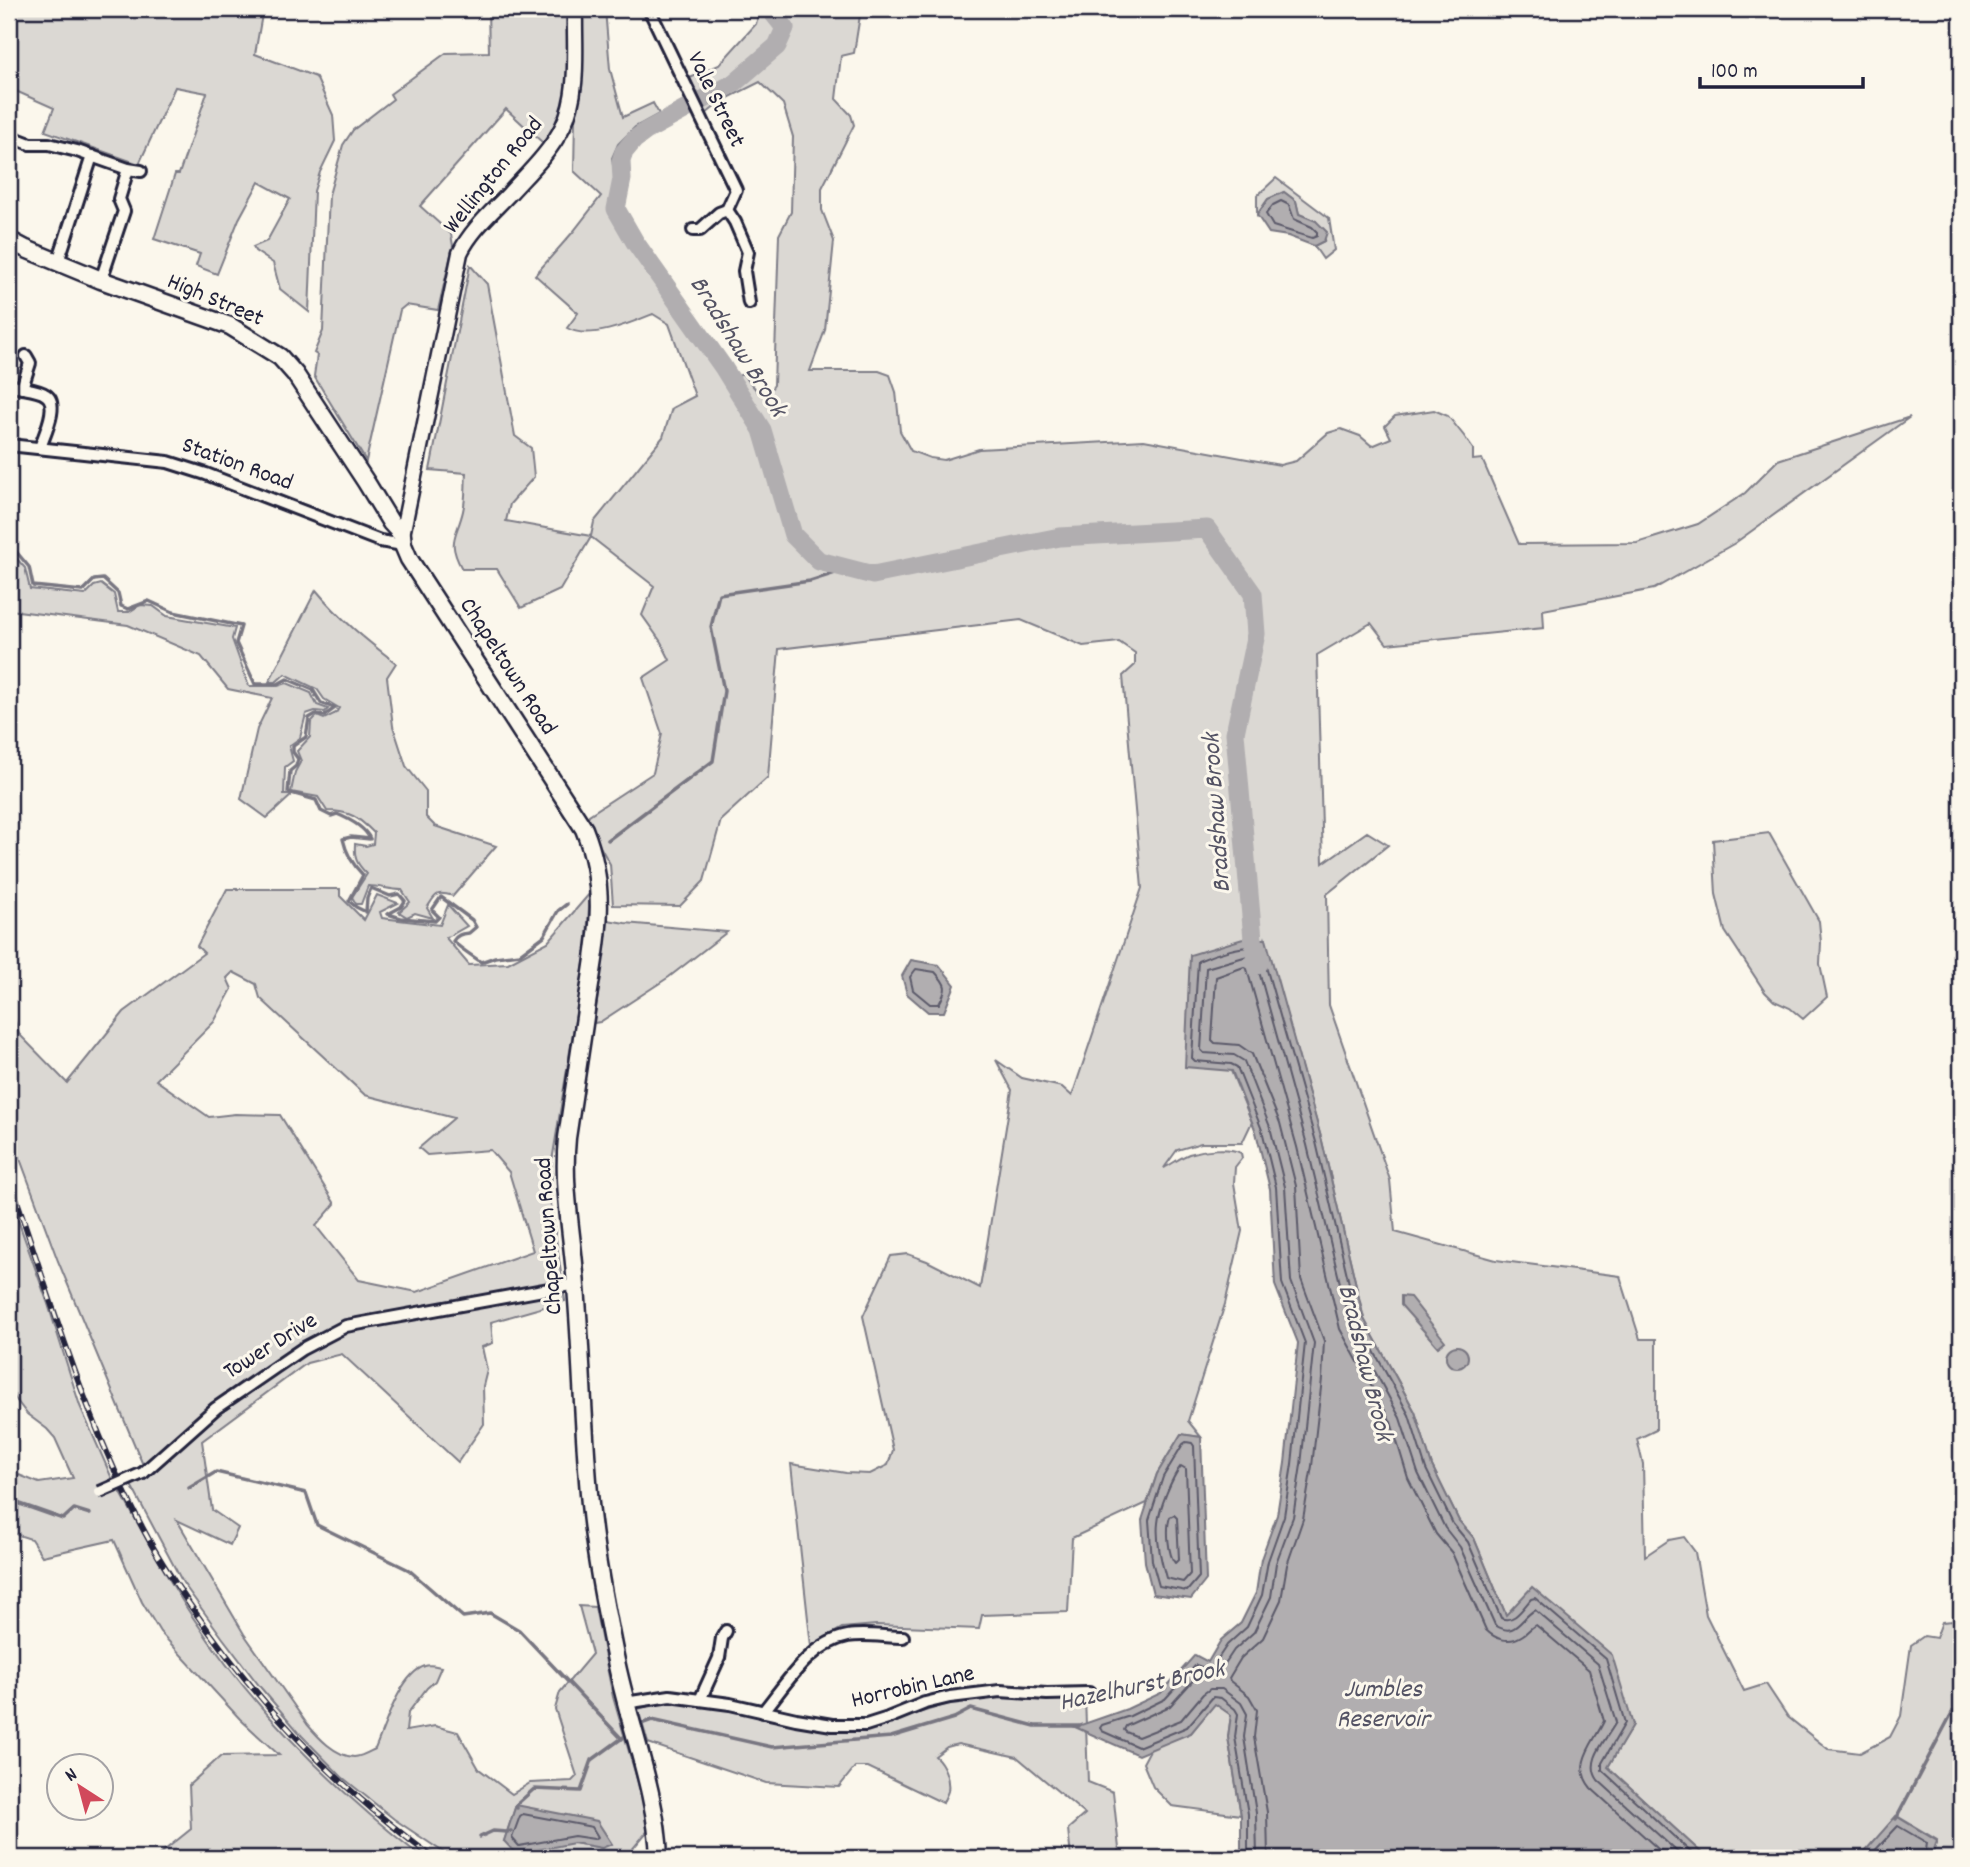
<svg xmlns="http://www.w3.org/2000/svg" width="1970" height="1867" viewBox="0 0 1970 1867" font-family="Dekko,sans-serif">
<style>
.green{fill:#dbd8d3;stroke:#7e7d87;stroke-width:2;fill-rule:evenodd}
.water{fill:#b1aeb0;stroke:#787681;stroke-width:2}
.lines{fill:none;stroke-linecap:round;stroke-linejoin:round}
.shore{stroke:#5b5a6a;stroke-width:2}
.stream{stroke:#787681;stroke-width:3.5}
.river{stroke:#b1aeb0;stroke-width:19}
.minor-casing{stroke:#22223b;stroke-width:16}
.tertiary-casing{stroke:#22223b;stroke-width:19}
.secondary-casing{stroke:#22223b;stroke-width:21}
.minor{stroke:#fbf7ec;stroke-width:10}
.tertiary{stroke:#fbf7ec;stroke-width:14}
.secondary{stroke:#fbf7ec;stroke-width:16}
.rail-casing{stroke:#22223b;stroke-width:6}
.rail{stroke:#fbf7ec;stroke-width:3.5;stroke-dasharray:10;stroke-linecap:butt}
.minor-bridge-casing{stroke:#22223b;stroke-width:16;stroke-linecap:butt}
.minor-bridge{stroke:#fbf7ec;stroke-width:10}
.labels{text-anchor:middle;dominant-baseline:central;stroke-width:6;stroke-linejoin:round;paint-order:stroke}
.street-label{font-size:24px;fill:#22223b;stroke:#fbf7ec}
.water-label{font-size:26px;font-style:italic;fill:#545364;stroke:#fbf7ec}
</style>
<rect width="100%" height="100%" fill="#fbf7ec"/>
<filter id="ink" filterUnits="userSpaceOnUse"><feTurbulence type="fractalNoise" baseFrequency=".0143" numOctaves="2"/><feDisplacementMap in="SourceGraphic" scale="14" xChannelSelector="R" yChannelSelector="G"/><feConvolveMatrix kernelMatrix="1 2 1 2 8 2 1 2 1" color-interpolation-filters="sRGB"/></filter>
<g filter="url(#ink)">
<!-- green -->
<g class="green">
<path d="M 9,9 L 263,9 L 255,54 L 316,77 L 333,115 L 335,141 L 320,172 L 314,191 L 309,312 L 280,289 L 273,263 L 255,251 L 253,247 L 267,241 L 290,199 L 259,182 L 239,219 L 217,274 L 196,266 L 200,254 L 154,239 L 175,174 L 179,174 L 207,93 L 175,87 L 139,164 L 45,131 L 54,108 L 9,88 Z"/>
<path d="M 488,9 L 570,9 C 569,59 574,100 544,144 L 506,109 L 420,206 L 451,234 L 453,246 L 438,310 L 406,305 L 400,310 L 366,461 L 314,376 L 317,355 L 314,353 L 323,331 L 329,195 L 343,145 L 353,130 L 393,99 L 390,94 L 446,53 L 489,52 Z"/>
<path d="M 581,9 L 605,9 L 610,69 L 623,117 L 653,103 L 659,114 L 635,127 L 618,144 L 612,158 L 615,182 L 610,210 L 634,252 L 725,381 L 743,374 L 758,392 L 763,393 L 771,389 L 774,385 L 779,235 L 791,212 L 793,137 L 783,104 L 760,82 L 722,101 L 706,114 L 690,78 L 719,65 L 756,24 L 760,9 L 861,9 L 854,53 L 841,56 L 836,99 L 851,115 L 854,125 L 822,188 L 822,210 L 834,241 L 825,330 L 810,371 L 879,371 L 890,375 L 896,392 L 900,431 L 911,451 L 930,458 L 944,460 L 979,449 L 1144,440 L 1280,465 L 1296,461 L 1328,433 L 1341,429 L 1360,436 L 1372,446 L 1391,438 L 1385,426 L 1395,416 L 1434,410 L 1448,416 L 1464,436 L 1473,449 L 1473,460 L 1482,459 L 1519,544 L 1637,543 L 1698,524 L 1745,493 L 1778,460 L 1910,417 L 1735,543 L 1654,589 L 1543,610 L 1544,628 L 1387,644 L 1371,623 L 1317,655 L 1323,863 L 1367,832 L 1388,845 L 1327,894 L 1329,1005 L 1390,1180 L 1395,1232 L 1496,1260 L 1620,1276 L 1640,1339 L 1656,1339 L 1656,1430 L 1637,1439 L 1643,1464 L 1645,1556 L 1669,1540 L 1684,1537 L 1695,1552 L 1706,1615 L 1744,1691 L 1766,1684 L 1788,1717 L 1828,1749 L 1860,1753 L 1890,1737 L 1901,1716 L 1911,1645 L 1924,1636 L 1936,1638 L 1942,1622 L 1953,1621 L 1961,1632 L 1961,1858 L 1931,1858 L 1937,1840 L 1897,1816 L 1859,1858 L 1707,1858 L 1608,1767 L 1633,1724 L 1506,1615 L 1474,1538 L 1459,1521 L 1432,1466 L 1415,1412 L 1364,1319 L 1322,1141 L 1265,939 L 1231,1071 L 1252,1122 L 1242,1143 L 1201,1143 L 1177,1150 L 1164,1168 C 1172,1164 1181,1157 1189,1154 C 1203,1150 1228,1146 1241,1153 L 1242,1158 L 1235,1167 L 1234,1183 L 1242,1231 L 1225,1304 L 1188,1421 L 1201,1437 L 1181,1434 L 1157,1474 L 1147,1503 L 1072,1538 L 1068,1612 L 982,1615 L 979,1629 L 876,1625 L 842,1628 L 811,1646 L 791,1464 L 846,1473 L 870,1474 L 888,1465 L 893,1450 L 863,1316 L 891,1256 L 908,1254 L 927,1261 L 980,1288 L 1012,1090 L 996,1060 L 1022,1078 L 1062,1087 L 1072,1096 L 1142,888 L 1123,676 L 1135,665 L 1135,653 L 1119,642 L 1083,646 L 1021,620 L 779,649 L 768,777 L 721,820 L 704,881 L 680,906 L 613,905 L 610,864 L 586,822 L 589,815 L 653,773 L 662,734 L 643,678 L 670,660 L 661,642 L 642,615 L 654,586 L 591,537 L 560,590 L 521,608 L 497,569 L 462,569 C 446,540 457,537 463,511 C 466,499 465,485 466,473 L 430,470 L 470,265 L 487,284 L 515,436 L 531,448 L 534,477 L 510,504 L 506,521 L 591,536 L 594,522 L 663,437 L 672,408 L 695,396 L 669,324 L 653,314 C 631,323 589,341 567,328 L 578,313 L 535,275 L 573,232 L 601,196 L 574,171 L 575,117 L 579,99 L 581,81 Z"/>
<path d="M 1276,178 L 1329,218 L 1334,250 L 1323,259 L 1314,246 L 1324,241 L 1316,221 L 1299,214 L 1296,201 L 1284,192 L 1268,199 L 1257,215 L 1257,196 Z"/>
<path d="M 9,550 L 25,568 L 30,589 L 85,595 L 94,586 L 101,584 L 114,594 L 118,612 L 129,612 L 140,605 L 153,606 L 167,616 L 235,628 L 232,639 L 249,686 L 278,686 L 287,683 L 311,693 L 317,705 L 328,709 L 325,712 L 315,711 L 306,714 L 300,738 L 289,746 L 293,761 L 285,767 L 284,795 L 292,795 L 267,818 L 241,799 L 257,729 L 272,698 L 228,689 L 201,656 L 128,625 L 10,610 L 9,609 Z"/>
<path d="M 316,590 C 340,619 366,640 396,663 L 387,677 L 393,726 L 406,766 L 426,791 L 426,817 L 435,826 L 496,846 L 453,896 C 436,891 436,894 427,908 L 433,918 L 415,913 L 407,917 L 399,912 L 410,902 L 402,890 C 390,890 380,886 368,886 L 361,904 L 356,904 L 352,897 L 367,874 C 357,864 354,859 355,844 L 366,846 L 373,844 L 374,833 C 358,817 350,811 327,811 L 318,797 L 291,792 L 295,772 L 301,761 L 297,751 L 310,737 L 311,722 L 317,716 L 324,719 L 336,713 L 339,708 L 324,699 L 317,689 L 285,674 L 276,682 L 269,682 Z"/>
<path d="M 1769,833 L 1819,921 L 1821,942 L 1820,964 L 1827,997 L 1803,1019 L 1790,1008 L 1774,1001 L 1765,992 L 1725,931 L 1716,894 L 1713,840 Z"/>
<path d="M 227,889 L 340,889 L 340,896 L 364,920 L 377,895 L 398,903 L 380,912 L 382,918 L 440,925 L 448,905 L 467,926 L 446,938 L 469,965 L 508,963 L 548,942 L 590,893 L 586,951 L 579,996 L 552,1161 L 551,1204 L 565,1301 L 491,1322 L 493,1343 L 482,1347 L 487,1370 L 483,1386 L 484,1424 L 458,1462 L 342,1354 L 307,1363 L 202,1441 L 212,1510 L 238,1528 L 230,1545 L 177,1520 L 244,1634 L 307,1724 C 318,1737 335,1756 354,1757 C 361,1757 369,1752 375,1749 C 385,1726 400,1674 425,1666 C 430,1664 436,1666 441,1667 L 435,1681 L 427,1688 L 408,1713 L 406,1731 L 435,1726 L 458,1732 L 479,1769 L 512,1794 L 530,1783 L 572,1781 L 577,1776 L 555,1709 L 560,1692 L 592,1654 L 579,1606 L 595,1607 L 613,1697 L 651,1827 L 625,1858 L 452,1858 L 394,1819 L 342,1777 L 302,1736 L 261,1688 L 222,1637 L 183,1583 L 131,1485 L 148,1477 L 58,1261 L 9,1129 L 9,1001 L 19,1034 L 67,1083 L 124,1012 L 204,953 L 197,946 ZM 233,972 L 256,984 L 260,998 L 365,1095 L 454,1118 L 419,1148 L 427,1155 L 490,1150 L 509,1172 L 533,1251 L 417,1292 L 359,1280 L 316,1226 L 335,1204 L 280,1115 L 235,1114 L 209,1117 L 156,1080 L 214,1022 L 232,989 L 227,978 ZM 516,1805 L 602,1848 L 574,1843 L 504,1841 Z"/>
<path d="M 608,920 L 625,923 L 727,932 L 669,977 L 600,1022 L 594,1023 Z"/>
<path d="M 9,1195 L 48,1304 L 80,1406 L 114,1483 L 99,1490 L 101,1498 L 120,1491 C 143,1533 165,1575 192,1616 C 253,1709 335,1790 423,1858 L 155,1858 L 191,1829 L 189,1785 L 221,1756 L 279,1755 L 240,1719 L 160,1632 L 142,1602 L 114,1540 L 42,1556 L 31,1539 L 9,1532 L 9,1471 L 39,1483 L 73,1478 L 55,1438 L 47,1429 L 27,1414 L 14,1397 L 9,1387 Z"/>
<path d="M 999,1696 L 1085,1697 L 1088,1782 L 1113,1792 L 1120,1858 L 1071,1858 L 1068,1829 L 1085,1814 L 1017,1757 L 958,1744 L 947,1747 L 935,1756 C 944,1764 950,1779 948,1791 C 947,1795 944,1799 943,1803 L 868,1767 L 855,1767 L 839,1787 L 766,1783 L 648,1743 L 638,1709 L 662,1701 L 686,1702 L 736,1708 L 794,1725 L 867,1729 L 951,1703 Z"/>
<path d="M 1215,1703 L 1231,1715 L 1228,1737 L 1241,1815 L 1172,1806 L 1153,1787 L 1143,1763 L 1151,1748 L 1191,1733 Z"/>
</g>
<!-- water -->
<g class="water">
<path d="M 1284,192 L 1296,201 L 1299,214 L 1316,221 L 1327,232 L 1324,241 L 1314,246 L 1288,236 L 1269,233 L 1257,215 L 1268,199 Z"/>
<path d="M 1243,939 L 1266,939 L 1322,1141 L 1364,1319 L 1415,1412 L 1432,1466 L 1459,1521 L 1474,1538 L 1506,1615 L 1532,1587 L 1612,1655 L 1633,1725 L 1608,1767 L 1707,1858 L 1241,1858 L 1241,1815 L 1228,1737 L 1231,1715 L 1215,1704 L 1191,1733 L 1138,1755 L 1075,1727 L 1127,1709 L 1161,1693 L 1195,1655 L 1208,1662 L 1221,1640 L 1241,1623 L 1256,1593 L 1261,1559 L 1277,1515 L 1285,1463 L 1298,1343 L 1275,1285 L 1270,1189 L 1256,1132 L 1232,1071 L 1185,1067 L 1190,955 Z"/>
<path d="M 911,960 L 939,965 L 955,985 L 944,1012 L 928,1012 L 907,994 L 902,976 Z"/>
<path d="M 1401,1296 L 1410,1297 L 1445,1341 L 1438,1347 L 1401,1305 Z"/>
<circle cx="1457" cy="1357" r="11"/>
<path d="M 1181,1434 L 1201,1437 L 1206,1580 L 1191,1599 L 1153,1594 L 1145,1562 L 1142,1520 L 1157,1474 Z"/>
<path d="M 516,1805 L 597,1821 L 612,1844 L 602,1848 L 574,1843 L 516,1854 L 504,1841 Z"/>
<path d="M 1896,1816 L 1937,1841 L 1931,1858 L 1859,1858 Z"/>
</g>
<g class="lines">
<!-- shore -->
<g class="shore">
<path d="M 1281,201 L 1289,205 L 1294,219 L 1312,227 L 1317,232 L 1317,236 L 1312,238 L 1273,226 L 1266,214 L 1273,205 Z"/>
<path d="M 916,969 L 935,972 C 947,985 948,988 939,1004 L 930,1004 L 913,990 L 910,977 Z"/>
<path d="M 1186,1442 L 1192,1443 L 1194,1446 L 1199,1577 L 1187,1591 L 1159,1586 L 1152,1561 L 1149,1520 L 1163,1477 L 1183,1444 Z"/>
<path d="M 1181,1466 L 1186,1469 L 1190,1574 L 1183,1582 L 1166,1578 C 1161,1561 1156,1540 1158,1523 C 1159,1509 1172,1477 1181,1466 Z"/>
<path d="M 1174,1515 L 1177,1518 L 1179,1559 L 1175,1563 C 1168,1555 1166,1528 1170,1517 Z"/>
<path d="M 523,1814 L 592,1827 L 598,1837 L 594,1839 L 574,1836 L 519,1846 L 512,1838 L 520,1816 Z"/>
<path d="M 1248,1858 L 1248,1814 L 1235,1737 L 1238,1714 L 1235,1709 L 1221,1698 L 1213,1697 L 1187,1727 L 1138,1747 L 1102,1731 L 1100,1728 L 1102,1725 L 1130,1716 L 1165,1699 L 1196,1665 L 1207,1669 L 1213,1666 L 1227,1645 L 1247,1627 L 1262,1595 L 1268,1561 L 1284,1516 L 1292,1464 L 1305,1343 L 1282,1283 L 1276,1187 L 1262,1130 L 1237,1067 L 1231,1064 L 1195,1061 L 1192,1058 L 1198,961 C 1212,955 1248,942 1261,949 L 1316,1142 L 1358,1322 L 1409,1415 L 1426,1469 L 1453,1524 L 1468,1542 L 1501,1618 C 1514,1624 1523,1608 1531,1599 L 1535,1598 L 1606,1659 L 1625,1723 L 1602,1763 L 1602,1770 L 1697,1858"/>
<path d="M 1257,1858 L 1256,1813 L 1244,1737 L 1247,1714 L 1241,1703 L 1222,1689 L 1210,1689 L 1203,1694 L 1181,1720 L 1138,1737 L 1126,1732 L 1124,1730 L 1126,1726 L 1170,1706 L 1197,1676 L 1210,1677 L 1220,1671 L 1234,1650 L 1254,1632 L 1271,1597 L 1276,1563 L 1293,1517 L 1301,1465 L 1314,1343 L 1291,1281 L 1285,1187 L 1270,1127 L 1244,1061 L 1234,1055 L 1204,1053 L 1201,1050 L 1206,968 L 1251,955 L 1255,957 L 1307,1145 L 1350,1325 L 1400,1418 L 1418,1473 L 1445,1528 L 1460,1547 L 1495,1625 C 1516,1639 1520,1618 1535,1610 L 1598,1664 L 1616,1722 C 1607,1739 1584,1761 1598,1780 L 1684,1858"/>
<path d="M 1268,1858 L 1267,1812 L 1254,1737 L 1257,1710 L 1249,1696 L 1230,1681 L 1229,1678 L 1241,1658 L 1263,1638 L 1281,1600 L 1287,1565 L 1303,1519 L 1312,1466 L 1322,1379 L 1324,1341 L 1301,1279 L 1296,1186 L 1280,1123 L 1252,1054 L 1239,1045 L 1215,1043 L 1212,1040 L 1216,977 L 1244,967 L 1247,969 L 1297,1147 L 1340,1329 L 1391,1422 L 1408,1478 L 1436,1534 L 1452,1553 L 1486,1630 C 1496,1640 1510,1644 1523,1635 C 1528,1632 1531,1627 1536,1625 L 1589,1670 L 1604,1721 C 1594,1743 1571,1764 1591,1788 L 1668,1858"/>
<path d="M 1868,1858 L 1898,1826 L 1927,1843 L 1925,1858"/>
</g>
<!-- stream -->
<g class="stream">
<path d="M 785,9 L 785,28"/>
<path d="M 9,543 L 29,567 L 33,586 L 83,591 L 94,580 L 103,579 L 118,593 L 121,606 L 128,609 L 149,601 L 173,612 L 241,626 L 236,643 L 255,684 L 278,684 L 287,679 L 313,690 L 321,703 L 335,708 L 324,716 L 316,714 L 309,718 L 306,737 L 293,746 L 293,752 L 298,759 L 296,766 L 290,771 L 288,792 L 316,800 L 321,811 L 331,816 L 337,814 C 349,819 365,827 370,839 L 351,837 L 343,839 C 346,853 353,865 363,875 L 349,901 L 356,907 L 366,912 L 367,898 L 371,888 L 390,896 L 399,894 L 405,901 L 401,907 L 388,914 L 401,918 L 435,921 L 439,917 L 432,910 L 441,897 L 472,920 L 476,927 L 469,933 C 462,934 457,934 453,941 C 458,947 474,957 481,962 L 495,957 L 520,954 L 544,936 L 558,911 L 567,904"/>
<path d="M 608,840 L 713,761 L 724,691 L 711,627 L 719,594 L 810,581 L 848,569"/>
<path d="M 189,1488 L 216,1472 L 306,1493 L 317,1525 L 409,1570 L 463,1617 L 490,1613 L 519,1630 L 622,1739"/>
<path d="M 9,1500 L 63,1519 L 74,1509 L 90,1514"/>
<path d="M 641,1724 L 652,1720 L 772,1747 L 891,1737 L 954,1718 L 971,1709 L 1035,1726 L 1079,1726"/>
<path d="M 517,1808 L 516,1805 L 534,1789 L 581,1791 L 592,1760 L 625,1736"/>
<path d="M 1896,1819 L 1953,1711 L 1961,1709"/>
<path d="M 480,1837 L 493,1831 L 507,1832 L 511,1831"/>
</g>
<!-- river -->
<path class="river" d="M 770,9 L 785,28 L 777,46 L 734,83 L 646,131 L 634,140 L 624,152 L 621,161 L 622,179 L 616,209 L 635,242 L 723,367 L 762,430 L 793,535 L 819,561 L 873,575 L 1060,537 L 1207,529 L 1253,594 L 1256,634 L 1235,733 L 1253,939 L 1258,965"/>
<!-- minor casing -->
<g class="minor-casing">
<g id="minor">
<path d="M 649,9 L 736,190 L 727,210"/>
<path d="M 9,136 L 30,144 L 49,144 L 77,151 L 128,169 L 141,171"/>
<path d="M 727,210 L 735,222 L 748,252 L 744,271 L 749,303"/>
<path d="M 693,230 L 700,230 L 719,213 L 727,210"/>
<path d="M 58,262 L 92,156"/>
<path d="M 101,280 L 124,211 L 119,199 L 128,169"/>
<path d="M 13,386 C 23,389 38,389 46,395 C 60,404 44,435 40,448"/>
<path d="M 22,388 L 30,363 L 26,356"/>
<path d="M 9,445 L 168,462 L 206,474 L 380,541 L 403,545"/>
<path d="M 143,1473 L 216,1408 L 302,1349 L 346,1326 L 576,1284"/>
<path d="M 700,1700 L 719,1658 L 722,1638 L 726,1631"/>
<path d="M 625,1703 L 670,1696 L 730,1704 L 796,1719 L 832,1725 L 866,1725 L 888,1718 L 925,1703 L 950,1697 L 1000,1691 L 1047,1694 L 1089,1693"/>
<path d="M 763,1712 C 786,1684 810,1643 848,1636 C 865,1633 886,1637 903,1637"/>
</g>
</g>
<!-- tertiary casing -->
<g class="tertiary-casing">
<path id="tertiary" d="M 402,535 L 460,253 C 471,230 492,212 509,194 C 528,173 550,153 563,126 C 580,91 574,47 575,9"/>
</g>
<!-- secondary casing -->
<g class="secondary-casing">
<path id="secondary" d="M 9,240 L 26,249 L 101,280 L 230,326 L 280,357 L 295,374 L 366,482 L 391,523 L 402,535 L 403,545 L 409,559 L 584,829 C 610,893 596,944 586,1010 C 580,1053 573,1096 567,1138 C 562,1189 573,1237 576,1287 C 582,1359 583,1432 590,1504 C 595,1555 605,1606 615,1656 C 628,1723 657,1792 659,1858"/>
</g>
<!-- minor -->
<use href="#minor" class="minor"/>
<!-- tertiary -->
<use href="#tertiary" class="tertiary"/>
<!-- secondary -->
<use href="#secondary" class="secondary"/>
<!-- rail casing -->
<g class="rail-casing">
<path id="rail" d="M 9,1177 C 50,1297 87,1426 148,1538 C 160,1561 175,1583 190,1605 C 246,1686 312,1761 389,1823 C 404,1835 419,1848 435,1858"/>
</g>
<!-- rail -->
<use href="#rail" class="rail"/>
<!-- minor-bridge casing -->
<g class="minor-bridge-casing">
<path id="minor-bridge" d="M 100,1492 L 143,1473"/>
</g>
<!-- minor-bridge -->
<use href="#minor-bridge" class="minor-bridge"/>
</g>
</g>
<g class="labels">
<!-- street labels -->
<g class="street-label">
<text transform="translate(715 100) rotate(64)">Vale Street</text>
<text transform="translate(494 176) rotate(-51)">Wellington Road</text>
<text transform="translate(215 301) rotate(23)">High Street</text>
<text transform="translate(237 465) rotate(20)">Station Road</text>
<text transform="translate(507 667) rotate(57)">Chapeltown Road</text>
<text transform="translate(550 1236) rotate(-94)">Chapeltown Road</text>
<text transform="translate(271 1347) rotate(-32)">Tower Drive</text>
<text transform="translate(913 1688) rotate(-13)">Horrobin Lane</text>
</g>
<!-- water labels -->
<g class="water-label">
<text transform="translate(737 347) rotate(58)">Bradshaw Brook</text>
<text transform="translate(1218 813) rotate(-94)">Bradshaw Brook</text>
<text transform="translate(1364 1363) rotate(76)">Bradshaw Brook</text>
<text transform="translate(1142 1687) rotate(-12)">Hazelhurst Brook</text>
<text x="1383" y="1690">Jumbles<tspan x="1383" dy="30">Reservoir</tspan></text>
</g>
</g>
<!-- margin -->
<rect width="1970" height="1867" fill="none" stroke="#fbf7ec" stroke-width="35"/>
<rect x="18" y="18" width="1935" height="1832" fill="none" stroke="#22223b" stroke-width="2.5" filter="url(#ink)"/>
<!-- north arrow -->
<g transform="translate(80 1787) rotate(324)"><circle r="33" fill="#fbf7ec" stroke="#a4a2a5" stroke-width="2"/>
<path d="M0-5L12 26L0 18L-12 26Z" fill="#d1495b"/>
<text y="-10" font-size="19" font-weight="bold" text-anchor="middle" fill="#22223b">N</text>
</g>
<!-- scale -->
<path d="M1700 77v10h163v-10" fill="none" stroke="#22223b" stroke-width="3.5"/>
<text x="1711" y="77" font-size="21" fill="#22223b" stroke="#fbf7ec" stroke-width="5" paint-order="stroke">100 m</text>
</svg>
